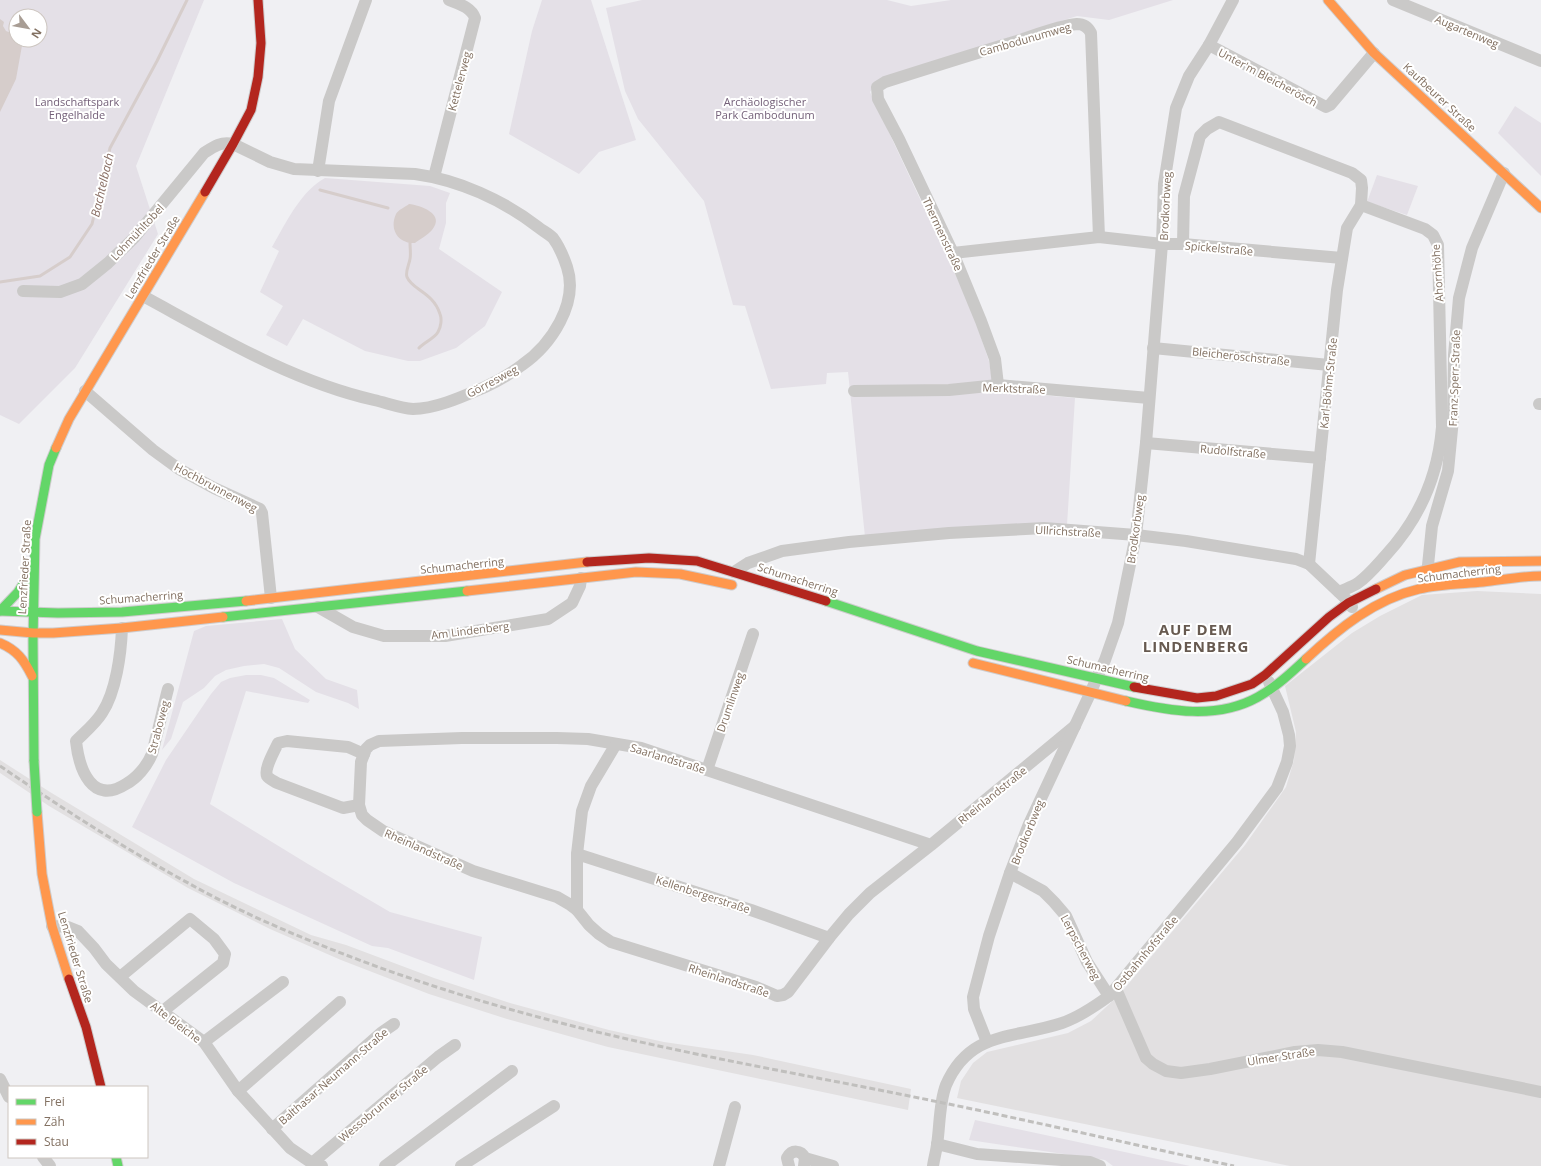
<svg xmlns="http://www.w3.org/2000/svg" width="1541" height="1166" viewBox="0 0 1541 1166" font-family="'Open Sans',sans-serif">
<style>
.built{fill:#e2e0e1}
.green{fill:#e4e0e7;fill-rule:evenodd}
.water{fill:#d6cdcb}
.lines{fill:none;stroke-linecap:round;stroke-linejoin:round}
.stream{stroke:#d6cdcb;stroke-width:3}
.fast-casing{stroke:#cecccd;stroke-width:11}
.slow-casing{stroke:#cecccd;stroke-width:11}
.jam-casing{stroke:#cecccd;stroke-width:11}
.street{stroke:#cac9c8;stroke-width:12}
.fast{stroke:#63d668;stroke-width:9}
.slow{stroke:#ff974d;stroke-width:9}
.jam{stroke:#b3261e;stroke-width:9}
.rail{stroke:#c0bfbd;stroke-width:3;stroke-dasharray:6 3;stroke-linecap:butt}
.fast-bridge-casing{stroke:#cecccd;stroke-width:11;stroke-linecap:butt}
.fast-bridge{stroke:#63d668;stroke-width:9}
.labels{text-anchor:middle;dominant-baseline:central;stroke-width:4;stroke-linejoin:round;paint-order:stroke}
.street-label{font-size:11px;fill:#827061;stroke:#fff}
.park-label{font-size:11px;fill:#746079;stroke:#fff}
.water-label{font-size:12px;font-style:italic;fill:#876c62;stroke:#fff}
.district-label{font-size:15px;font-weight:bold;letter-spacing:1px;fill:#675a50;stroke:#fff}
</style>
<rect width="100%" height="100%" fill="#f0f0f3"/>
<!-- built -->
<g class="built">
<path d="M 1477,591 L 1541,594 L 1541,1166 L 1290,1166 L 957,1098 L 961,1081 L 973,1063 L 987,1052 L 1068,1033 L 1091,1021 L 1119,995 L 1245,845 L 1286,787 L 1294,760 L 1296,732 L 1285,686 L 1352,633 L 1380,616 L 1422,595 Z"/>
<path d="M 0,760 L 50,792 L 194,879 L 311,935 L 346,945 L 434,978 L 510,1003 L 609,1030 L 664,1042 L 753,1055 L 911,1089 L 908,1110 L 608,1047 L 507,1019 L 429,994 L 341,960 L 270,929 L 188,888 L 49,806 L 0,773 Z"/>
</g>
<!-- green -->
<g class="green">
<path d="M 0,0 L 204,0 L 136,166 L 158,234 L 75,368 L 19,424 L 0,415 ZM 16,16 L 40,16 L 40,40 L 16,40 Z"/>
<path d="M 542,0 L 591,0 L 636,140 L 599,152 L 579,174 L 509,134 L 532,31 Z"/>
<path d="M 642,0 L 887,0 L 911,6 L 951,0 L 1173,0 L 1109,20 L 1077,16 L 881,78 L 870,92 L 971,308 L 989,361 L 994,391 L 1075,398 L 1067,525 L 865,537 L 848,372 L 827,373 L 826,384 L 771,389 L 745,306 L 733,305 L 704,201 L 638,119 L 625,91 L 606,8 Z"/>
<path d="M 1515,106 L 1541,123 L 1541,176 L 1498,133 Z"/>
<path d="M 1377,175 L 1418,186 L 1407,215 L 1367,202 Z"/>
<path d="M 325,178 L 430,186 L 450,193 L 446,203 L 446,223 L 439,249 L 502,292 L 485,326 L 456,348 L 420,361 L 408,361 L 365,351 L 303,319 L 287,346 L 266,335 L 283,306 L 260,292 L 279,251 L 272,247 C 286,223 300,192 325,178 Z"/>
<path d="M 282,619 L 295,649 L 326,679 L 357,690 L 359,709 L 348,703 L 316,692 L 279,668 L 264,664 L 244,666 L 226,670 L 215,676 L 204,688 L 183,702 L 171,739 L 162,750 L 194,631 L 206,626 Z"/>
<path d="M 246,675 L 261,675 L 274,678 L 310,700 L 308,703 L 246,691 L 210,804 L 308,864 L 390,912 L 482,937 L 474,980 L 388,948 L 372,946 L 234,883 L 132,827 L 166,760 L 211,694 L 221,682 L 230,678 Z"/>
<path d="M 975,1120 L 1190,1166 L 1113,1166 L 1105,1160 L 969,1140 Z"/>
</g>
<!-- water -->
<g class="water">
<path d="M 0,19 L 4,22 L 3,26 L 6,31 L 11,33 L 16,31 L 16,40 L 23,40 L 16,79 L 0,112 Z"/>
<path d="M 409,204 C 420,205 446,214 432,230 C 428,235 420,239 415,243 C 398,244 389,229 396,214 C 398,210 405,207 409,204 Z"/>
</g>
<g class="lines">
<!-- stream -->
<g class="stream">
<path d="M 320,190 L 388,208"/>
<path d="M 410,243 C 410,248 411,254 410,259 C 409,265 405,272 407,277 C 412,290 433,292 440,314 C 442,319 441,327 438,332 C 434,339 424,342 419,348"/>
<path d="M 0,282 L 40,276 L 70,257 L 92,224 L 110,148 L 157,61 L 187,0"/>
</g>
<!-- fast casing -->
<g class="fast-casing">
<g id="fast">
<path d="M 826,601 L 977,651 L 1134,687"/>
<path d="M 0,611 L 18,592 L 33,569"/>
<path d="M 0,611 L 58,613 L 122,612 L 246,601"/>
<path d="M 223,617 L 467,591"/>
<path d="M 1126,701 C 1169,711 1217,720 1258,697 C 1276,687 1291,673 1306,659"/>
<path d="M 34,761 L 33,641 L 35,539 L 49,465 L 56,448"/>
<path d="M 116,1157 L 118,1166"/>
</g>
</g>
<!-- slow casing -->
<g class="slow-casing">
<g id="slow">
<path d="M 1328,0 L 1374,53 L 1541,208"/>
<path d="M 56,448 L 69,419 L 205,192"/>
<path d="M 1376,589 L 1405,575 L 1459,562 L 1541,561"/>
<path d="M 467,591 L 636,572 L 680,574 L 732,585"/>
<path d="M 246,601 L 587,562"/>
<path d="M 0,630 L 33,633 L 53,633 L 122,628 L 223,617"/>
<path d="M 0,643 C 17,650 24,660 32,676"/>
<path d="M 1306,659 C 1338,629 1375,599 1419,589 C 1440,584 1462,584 1483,582 C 1502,580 1521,576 1541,576"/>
<path d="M 973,663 L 1126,701"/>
<path d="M 37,812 L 42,874 L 52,926 L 69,979"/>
</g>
</g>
<!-- jam casing -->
<g class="jam-casing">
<g id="jam">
<path d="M 205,192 L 233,144 L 251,110 L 258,77 L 261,43 L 258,0"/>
<path d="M 587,562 L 649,558 L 697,561 L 826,601"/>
<path d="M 1134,687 L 1197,698 L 1216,696 L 1252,684 L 1265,675 L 1329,617 L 1348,603 L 1376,589"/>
<path d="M 69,979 L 86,1027 L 101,1087"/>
</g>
</g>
<!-- street -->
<g class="street">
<path d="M 1393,0 L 1541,61"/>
<path d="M 1209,45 L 1326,107 L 1330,105 L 1374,53"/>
<path d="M 318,171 L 329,101 L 366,0"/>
<path d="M 434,177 L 475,18 C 471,7 459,4 449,0"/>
<path d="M 1183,244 L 1184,196 L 1200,136 L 1207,129 L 1219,122 L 1352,173 L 1361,180 L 1362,188 L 1361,205 L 1347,228 L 1337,290 L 1309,564"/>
<path d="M 953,253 L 1099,237 L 1162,244 L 1183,244 L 1342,258"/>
<path d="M 23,291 L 60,292 L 82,284 L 108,263 L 134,238 L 204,153 C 213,147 221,141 233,144 L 270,162 L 294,169 L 415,174 C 459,180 503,200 538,227 C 543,231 549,234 553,238 C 559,246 564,258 567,267 C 579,303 551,345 522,365 C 510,374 498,381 485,387 C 464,396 436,409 413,409 C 400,408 387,403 374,400 C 291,381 217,336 143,296"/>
<path d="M 1153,348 L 1329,365"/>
<path d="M 998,385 L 995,359 L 981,321 L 953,253 L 899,139 L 878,99 L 877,87 L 885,82 C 929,68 973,54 1017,41 C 1036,35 1057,26 1077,24 C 1084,24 1088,27 1091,33 L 1099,237"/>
<path d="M 85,391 L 153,450 L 179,469 L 214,488 L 260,509 L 262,513 L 271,598"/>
<path d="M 854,391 L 949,390 L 998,385 L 1149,398"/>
<path d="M 1539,404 L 1541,404"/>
<path d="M 1146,443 L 1320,458"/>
<path d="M 734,572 L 748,563 L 782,551 L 849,542 L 949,533 L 1044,528 L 1136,535 L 1186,541 L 1296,559 L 1309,564 L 1345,598 L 1352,607"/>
<path d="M 1427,575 L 1432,526 L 1448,471 L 1453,419 L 1454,355 L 1459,298 L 1472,248 L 1504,173"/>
<path d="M 1339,592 C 1345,589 1352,587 1358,583 C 1369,575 1377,565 1386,555 C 1420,518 1438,477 1442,427 L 1438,245 L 1433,235 L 1425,229 L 1361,205"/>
<path d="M 318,607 L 353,627 L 384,636 L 445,636 L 548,619 L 572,603 L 580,586 L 581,578"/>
<path d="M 122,628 C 121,654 116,692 102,713 C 95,724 85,732 76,741 C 79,769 92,806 126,784 C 137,778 147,766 152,754 C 154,748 155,740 157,734 C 161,719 164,704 168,689"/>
<path d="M 707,770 L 753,634"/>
<path d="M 359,805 L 343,808 L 277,783 C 274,781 269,779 267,776 C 264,768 275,750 278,743 L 287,741 L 348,747 L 364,754"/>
<path d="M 931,845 L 641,748 L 588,739 L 557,738 L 462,738 L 379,741 L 370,745 L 366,749 L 361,762 L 359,805 L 362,815 L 367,820 L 383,831 L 473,871 L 557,897 L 569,904 L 577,910 L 589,925 L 599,934 L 611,942 L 756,987 L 777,996 L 783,995 L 788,992 L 829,938 L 849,914 L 870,893 L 931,845 L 1075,726"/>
<path d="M 577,854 L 751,910 L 829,938"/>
<path d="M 1010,873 L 1043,891 L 1054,902 L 1066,916 L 1087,962 L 1109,996"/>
<path d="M 577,910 L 577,854 L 582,811 L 591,786 L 616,744"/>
<path d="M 52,926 L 68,927 L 78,931 L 94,948 L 106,964 L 134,991 L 204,1042 L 238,1091 L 290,1148 L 312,1163 L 322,1166"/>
<path d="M 120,977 L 190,919 L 214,939 L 225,954 L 223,963 L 163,1011"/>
<path d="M 1116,989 L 1146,1058 L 1153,1064 L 1166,1071 L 1181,1073 L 1210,1069 L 1295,1052 L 1318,1050 L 1342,1052 L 1541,1092"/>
<path d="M 204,1042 L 283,982"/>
<path d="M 987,1042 L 974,1009 L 973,997 L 989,936 L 1010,873 L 1029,824 L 1088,698 L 1105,660 L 1118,623 L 1136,535 L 1146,443 L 1162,244 L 1164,184 L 1176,108 L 1189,76 L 1209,45 L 1233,0"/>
<path d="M 0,1079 L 9,1097"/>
<path d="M 238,1091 L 340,1002"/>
<path d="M 272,1129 L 381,1033 L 394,1024"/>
<path d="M 937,1144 L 977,1154 L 1090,1162 L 1100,1166"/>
<path d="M 43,1157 L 50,1166"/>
<path d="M 805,1158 L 833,1166"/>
<path d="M 312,1163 L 438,1057 L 455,1045"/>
<path d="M 385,1166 L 512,1071"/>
<path d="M 461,1166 L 554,1106"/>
<path d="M 719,1166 L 735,1107"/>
<path d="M 789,1166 L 787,1158 C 792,1149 801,1150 805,1158 L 804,1166"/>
<path d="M 933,1166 C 934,1159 936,1152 937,1145 C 940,1126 939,1103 946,1085 C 970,1030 1014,1039 1062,1023 C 1079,1017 1094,1007 1109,996 L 1237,842 L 1277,788 L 1287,762 L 1290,746 L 1289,735 L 1283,712 L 1269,682"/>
</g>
<!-- fast -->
<use href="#fast" class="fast"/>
<!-- slow -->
<use href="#slow" class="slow"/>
<!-- jam -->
<use href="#jam" class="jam"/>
<!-- rail -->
<path class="rail" d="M 0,766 C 62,808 125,849 190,884 C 238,911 294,935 346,955 C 432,988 520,1014 610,1035 C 712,1059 816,1077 919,1098 C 1024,1119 1129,1144 1234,1166"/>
<!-- fast-bridge casing -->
<g class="fast-bridge-casing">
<path id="fast-bridge" d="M 34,761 L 37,812"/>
</g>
<!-- fast-bridge -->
<use href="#fast-bridge" class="fast-bridge"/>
</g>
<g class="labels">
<!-- street labels -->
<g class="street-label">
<text transform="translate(1467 31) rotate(23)">Augartenweg</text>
<text transform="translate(1025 39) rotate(-16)">Cambodunumweg</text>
<text transform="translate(1268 77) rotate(28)">Unter'm Bleicherösch</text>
<text transform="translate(459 81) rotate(-75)">Kettelerweg</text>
<text transform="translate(1440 97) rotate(43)">Kaufbeurer Straße</text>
<text transform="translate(1165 206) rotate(-87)">Brodkorbweg</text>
<text transform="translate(137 232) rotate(-47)">Lohmühltobel</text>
<text transform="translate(943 234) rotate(65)">Thermenstraße</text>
<text transform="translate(1219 248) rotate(5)">Spickelstraße</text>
<text transform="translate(152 257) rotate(-59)">Lenzfrieder Straße</text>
<text transform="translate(1437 273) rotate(-94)">Ahornhöhe</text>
<text transform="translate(1241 356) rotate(6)">Bleicheröschstraße</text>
<text transform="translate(1454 378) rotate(-88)">Franz-Sperr-Straße</text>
<text transform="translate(492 381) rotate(-28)">Görresweg</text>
<text transform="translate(1328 383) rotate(-84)">Karl-Böhm-Straße</text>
<text transform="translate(1014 388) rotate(2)">Merktstraße</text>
<text transform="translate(1233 451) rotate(5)">Rudolfstraße</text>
<text transform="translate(216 487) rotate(28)">Hochbrunnenweg</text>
<text transform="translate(1135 529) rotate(-82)">Brodkorbweg</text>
<text transform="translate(1068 531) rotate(3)">Ullrichstraße</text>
<text transform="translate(462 565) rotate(-6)">Schumacherring</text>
<text transform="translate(24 567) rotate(-87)">Lenzfrieder Straße</text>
<text transform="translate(1459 573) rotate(-7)">Schumacherring</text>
<text transform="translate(798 579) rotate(18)">Schumacherring</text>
<text transform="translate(141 597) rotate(-4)">Schumacherring</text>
<text transform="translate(470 630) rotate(-7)">Am Lindenberg</text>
<text transform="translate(1108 668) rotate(13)">Schumacherring</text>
<text transform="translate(730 702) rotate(-71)">Drumlinweg</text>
<text transform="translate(158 727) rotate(-75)">Straboweg</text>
<text transform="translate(668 758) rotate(17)">Saarlandstraße</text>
<text transform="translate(992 795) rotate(-39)">Rheinlandstraße</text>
<text transform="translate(1027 832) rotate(-68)">Brodkorbweg</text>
<text transform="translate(424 849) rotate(24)">Rheinlandstraße</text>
<text transform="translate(703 894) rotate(18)">Kellenbergerstraße</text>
<text transform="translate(1081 947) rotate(62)">Lerpscherweg</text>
<text transform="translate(1145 953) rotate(-50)">Ostbahnhofstraße</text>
<text transform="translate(76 957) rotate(73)">Lenzfrieder Straße</text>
<text transform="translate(729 980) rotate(18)">Rheinlandstraße</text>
<text transform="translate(176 1022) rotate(37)">Alte Bleiche</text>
<text transform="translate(1281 1056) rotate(-9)">Ulmer Straße</text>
<text transform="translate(333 1076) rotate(-41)">Balthasar-Neumann-Straße</text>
<text transform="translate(383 1103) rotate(-40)">Wessobrunner Straße</text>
</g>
<!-- park labels -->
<g class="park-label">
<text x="77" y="101">Landschaftspark<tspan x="77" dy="13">Engelhalde</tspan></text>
<text x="765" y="101">Archäologischer<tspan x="765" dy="13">Park Cambodunum</tspan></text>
</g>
<!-- water labels -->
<g class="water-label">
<text transform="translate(102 185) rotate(-77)">Bachtelbach</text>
</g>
<!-- district labels -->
<g class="district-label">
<text x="1196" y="629">AUF DEM<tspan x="1196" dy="17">LINDENBERG</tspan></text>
</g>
</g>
<!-- legend -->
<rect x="8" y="1086" width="140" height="72" fill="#ffffff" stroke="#cdc6c0"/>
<rect x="16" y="1099" width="20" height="6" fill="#63d668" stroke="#cdc6c0"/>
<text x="44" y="1106" font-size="12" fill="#827061">Frei</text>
<rect x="16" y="1119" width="20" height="6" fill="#ff974d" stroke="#cdc6c0"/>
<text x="44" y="1126" font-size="12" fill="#827061">Zäh</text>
<rect x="16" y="1139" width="20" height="6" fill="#b3261e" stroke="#cdc6c0"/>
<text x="44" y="1146" font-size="12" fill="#827061">Stau</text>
<!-- north arrow -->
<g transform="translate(28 28) rotate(122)"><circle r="19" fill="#ffffff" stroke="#cdc6c0"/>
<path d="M0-3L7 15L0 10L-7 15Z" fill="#a89d94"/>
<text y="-6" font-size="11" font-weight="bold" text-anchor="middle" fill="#827061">N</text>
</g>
</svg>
